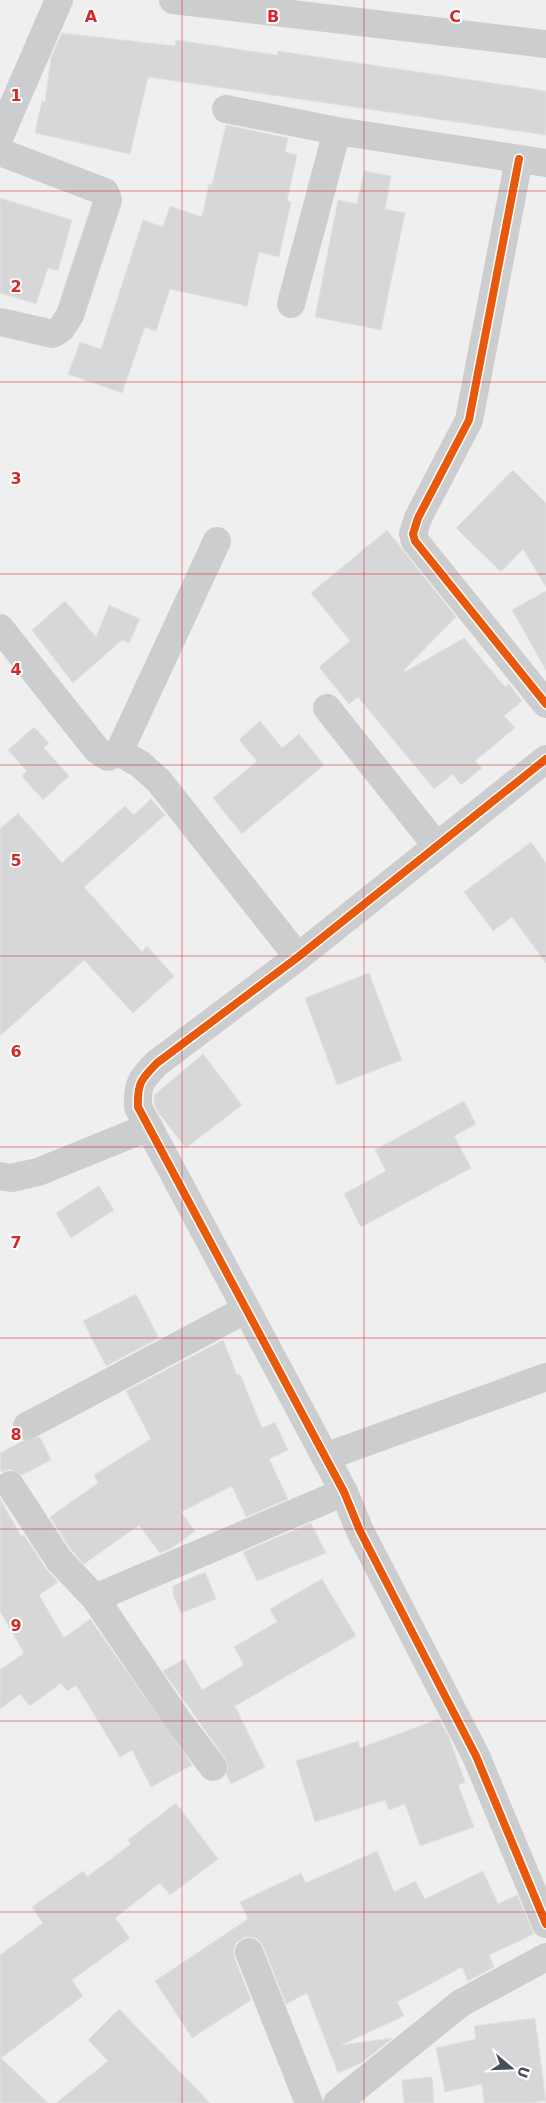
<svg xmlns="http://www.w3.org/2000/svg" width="546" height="2103" viewBox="0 0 546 2103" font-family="'DejaVu Sans',sans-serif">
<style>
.building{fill:#d7d7d9;stroke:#e0e1e1}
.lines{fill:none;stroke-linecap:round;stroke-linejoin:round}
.minor{stroke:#cbcdcf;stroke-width:28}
.cycleway-casing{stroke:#fff;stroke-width:11}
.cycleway{stroke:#e8590c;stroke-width:8}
.grid{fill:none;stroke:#d62828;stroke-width:1;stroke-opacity:0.55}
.grid-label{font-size:16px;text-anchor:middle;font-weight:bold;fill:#d62828;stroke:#fff;stroke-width:4;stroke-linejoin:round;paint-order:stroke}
</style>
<rect width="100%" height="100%" fill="#efefef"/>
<!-- building -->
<g class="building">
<path d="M 62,33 L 175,46 L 176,40 L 277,55 L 278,51 L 546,91 L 546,135 L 148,77 L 130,154 L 35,133 L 42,101 L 45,102 L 51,57 Z"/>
<path d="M 226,125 L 288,138 L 285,152 L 297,155 L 287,201 L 291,202 L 279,257 L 259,252 L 247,306 L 170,289 L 156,331 L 145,327 L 122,393 L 68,374 L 80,342 L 101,349 L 143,220 L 163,227 L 170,206 L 202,217 L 209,184 L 212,185 Z"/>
<path d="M 364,171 L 391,176 L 385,209 L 405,213 L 381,330 L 315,317 L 338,200 L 357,204 Z"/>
<path d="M 0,198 L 72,220 L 58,271 L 48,268 L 36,304 L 0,293 Z"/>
<path d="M 513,470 L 546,503 L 546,587 L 523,549 L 501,572 L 456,528 Z"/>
<path d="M 387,530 L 456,617 L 404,670 L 405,672 L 464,638 L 505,687 L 509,684 L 522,701 L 504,716 L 515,728 L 475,761 L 482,768 L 461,785 L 453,774 L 434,789 L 358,697 L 349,704 L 319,667 L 350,641 L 311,593 Z"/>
<path d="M 546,591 L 546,670 L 512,610 Z"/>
<path d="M 65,601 L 96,637 L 109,605 L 140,619 L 129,643 L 122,640 L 73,683 L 32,630 Z"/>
<path d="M 260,721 L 282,748 L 299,734 L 324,765 L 242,834 L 213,798 L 257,761 L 239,740 Z"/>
<path d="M 34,727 L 49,743 L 44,748 L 69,776 L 43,800 L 22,776 L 27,771 L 8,750 Z"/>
<path d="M 151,799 L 165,815 L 84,887 L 142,952 L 147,946 L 174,976 L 133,1013 L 84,960 L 0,1036 L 0,829 L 18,813 L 62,863 L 125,806 L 134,815 Z"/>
<path d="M 531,842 L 546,863 L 546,963 L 512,917 L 493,931 L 464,892 Z"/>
<path d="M 369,973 L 402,1060 L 337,1085 L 305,998 Z"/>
<path d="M 203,1054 L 242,1105 L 186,1148 L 158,1112 L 154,1103 L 154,1095 Z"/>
<path d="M 464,1101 L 476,1124 L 454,1136 L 471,1168 L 361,1227 L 344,1194 L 386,1171 L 375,1150 Z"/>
<path d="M 99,1186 L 114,1210 L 71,1238 L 56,1213 Z"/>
<path d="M 136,1294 L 159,1338 L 106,1366 L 83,1321 Z"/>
<path d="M 223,1340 L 237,1375 L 240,1374 L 262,1428 L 275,1422 L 288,1450 L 269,1459 L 288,1499 L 246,1517 L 232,1486 L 181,1512 L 195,1531 L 172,1548 L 160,1553 L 139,1525 L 84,1564 L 71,1550 L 50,1517 L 98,1483 L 94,1475 L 151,1439 L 126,1391 Z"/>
<path d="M 40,1437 L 51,1460 L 22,1475 L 10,1469 L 1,1472 L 0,1453 L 23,1441 Z"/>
<path d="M 0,1499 L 22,1537 L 24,1535 L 46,1569 L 58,1582 L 39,1595 L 64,1638 L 90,1619 L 192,1765 L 151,1787 L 132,1750 L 120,1757 L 76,1685 L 67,1691 L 61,1683 L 30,1706 L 20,1694 L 0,1709 L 0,1670 L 24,1653 L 0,1611 Z"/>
<path d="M 311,1523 L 326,1553 L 257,1581 L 243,1552 Z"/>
<path d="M 205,1572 L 216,1599 L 181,1613 L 173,1595 L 173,1586 Z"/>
<path d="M 322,1579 L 356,1636 L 235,1706 L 265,1767 L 231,1784 L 226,1774 L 228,1766 L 225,1758 L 163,1671 L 184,1659 L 202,1690 L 244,1665 L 234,1647 L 277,1622 L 270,1609 Z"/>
<path d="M 439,1719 L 449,1737 L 465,1782 L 458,1785 L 474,1827 L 420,1846 L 405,1804 L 389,1810 L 385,1800 L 315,1822 L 296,1761 L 358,1741 L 360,1748 Z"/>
<path d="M 176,1803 L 218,1859 L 170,1895 L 160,1883 L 115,1918 L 130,1938 L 72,1980 L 83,1996 L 1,2058 L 48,2103 L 0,2103 L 0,1955 L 43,1923 L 32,1907 L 83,1871 L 87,1877 L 131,1844 L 128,1840 Z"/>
<path d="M 377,1851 L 394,1892 L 415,1881 L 425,1899 L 483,1871 L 498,1904 L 517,1895 L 534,1934 L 489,1955 L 494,1967 L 468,1981 L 462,1967 L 397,2002 L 404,2016 L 341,2045 L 393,2038 L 361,2063 L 338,2073 L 307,1993 L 286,2004 L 263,1946 L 258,1939 L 252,1937 L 244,1937 L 236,1943 L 234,1949 L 234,1957 L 251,2000 L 192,2038 L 155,1981 L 248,1919 L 240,1902 L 301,1873 L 306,1883 Z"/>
<path d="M 119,2009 L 210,2103 L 56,2103 L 108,2061 L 88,2040 Z"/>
<path d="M 535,2018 L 546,2101 L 528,2103 L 484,2103 L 482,2084 L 445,2092 L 436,2048 L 476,2039 L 474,2026 Z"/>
<path d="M 432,2077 L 434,2103 L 404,2103 L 402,2080 Z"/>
</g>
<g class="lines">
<!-- minor -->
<g class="minor">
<path d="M 173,0 L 546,44"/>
<path d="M 226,109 L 337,131"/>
<path d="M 0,136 L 59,0"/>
<path d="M 0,152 L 105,192 L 108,200 L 70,315 L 61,329 L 53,334 L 0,322"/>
<path d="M 519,159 L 469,420 L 418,518 L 413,534 L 415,541 L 546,704"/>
<path d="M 291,304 L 337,131 L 546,163"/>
<path d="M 0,628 L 97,750 L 108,757 L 119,752 L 217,541"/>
<path d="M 327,708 L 436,845"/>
<path d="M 119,752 L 140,764 L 159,781 L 298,957"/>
<path d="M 546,759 L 298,957 L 157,1063 C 141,1079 137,1084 138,1107 L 344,1492 L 360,1531 L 476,1756 L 546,1924"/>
<path d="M 0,1176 L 11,1178 L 38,1172 L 149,1127"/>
<path d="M 27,1426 L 245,1310"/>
<path d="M 325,1457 L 546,1377"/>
<path d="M 10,1485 L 59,1560 L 95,1598 L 179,1722 L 213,1767"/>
<path d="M 95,1598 L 344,1492"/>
<path d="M 249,1952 L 309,2103"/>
<path d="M 337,2103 L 461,2003 L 546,1957"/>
</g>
<!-- cycleway casing -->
<g class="cycleway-casing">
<g id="cycleway">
<path d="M 519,159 L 469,420 L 418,518 L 413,534 L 415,541 L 546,704"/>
<path d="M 546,759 L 298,957 L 157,1063 C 141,1079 137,1084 138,1107 L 344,1492 L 360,1531 L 476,1756 L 546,1924"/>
</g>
</g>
<!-- cycleway -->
<use href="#cycleway" class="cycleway"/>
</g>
<!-- grid -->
<path class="grid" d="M 182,0 L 182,2103M 364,0 L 364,2103M 0,191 L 546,191M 0,382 L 546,382M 0,574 L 546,574M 0,765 L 546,765M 0,956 L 546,956M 0,1147 L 546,1147M 0,1338 L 546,1338M 0,1529 L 546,1529M 0,1721 L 546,1721M 0,1912 L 546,1912"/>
<g class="grid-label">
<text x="91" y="22">A</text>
<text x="273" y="22">B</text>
<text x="455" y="22">C</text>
<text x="16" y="101">1</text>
<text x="16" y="292">2</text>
<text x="16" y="484">3</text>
<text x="16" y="675">4</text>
<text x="16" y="866">5</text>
<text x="16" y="1057">6</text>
<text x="16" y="1248">7</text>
<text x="16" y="1440">8</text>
<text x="16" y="1631">9</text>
</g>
<!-- north arrow -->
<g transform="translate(511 2068) rotate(109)" stroke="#ffffff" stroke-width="4" paint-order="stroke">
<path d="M0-4L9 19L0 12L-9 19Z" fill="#484f59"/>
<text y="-8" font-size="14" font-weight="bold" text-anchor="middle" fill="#484f59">U</text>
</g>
</svg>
